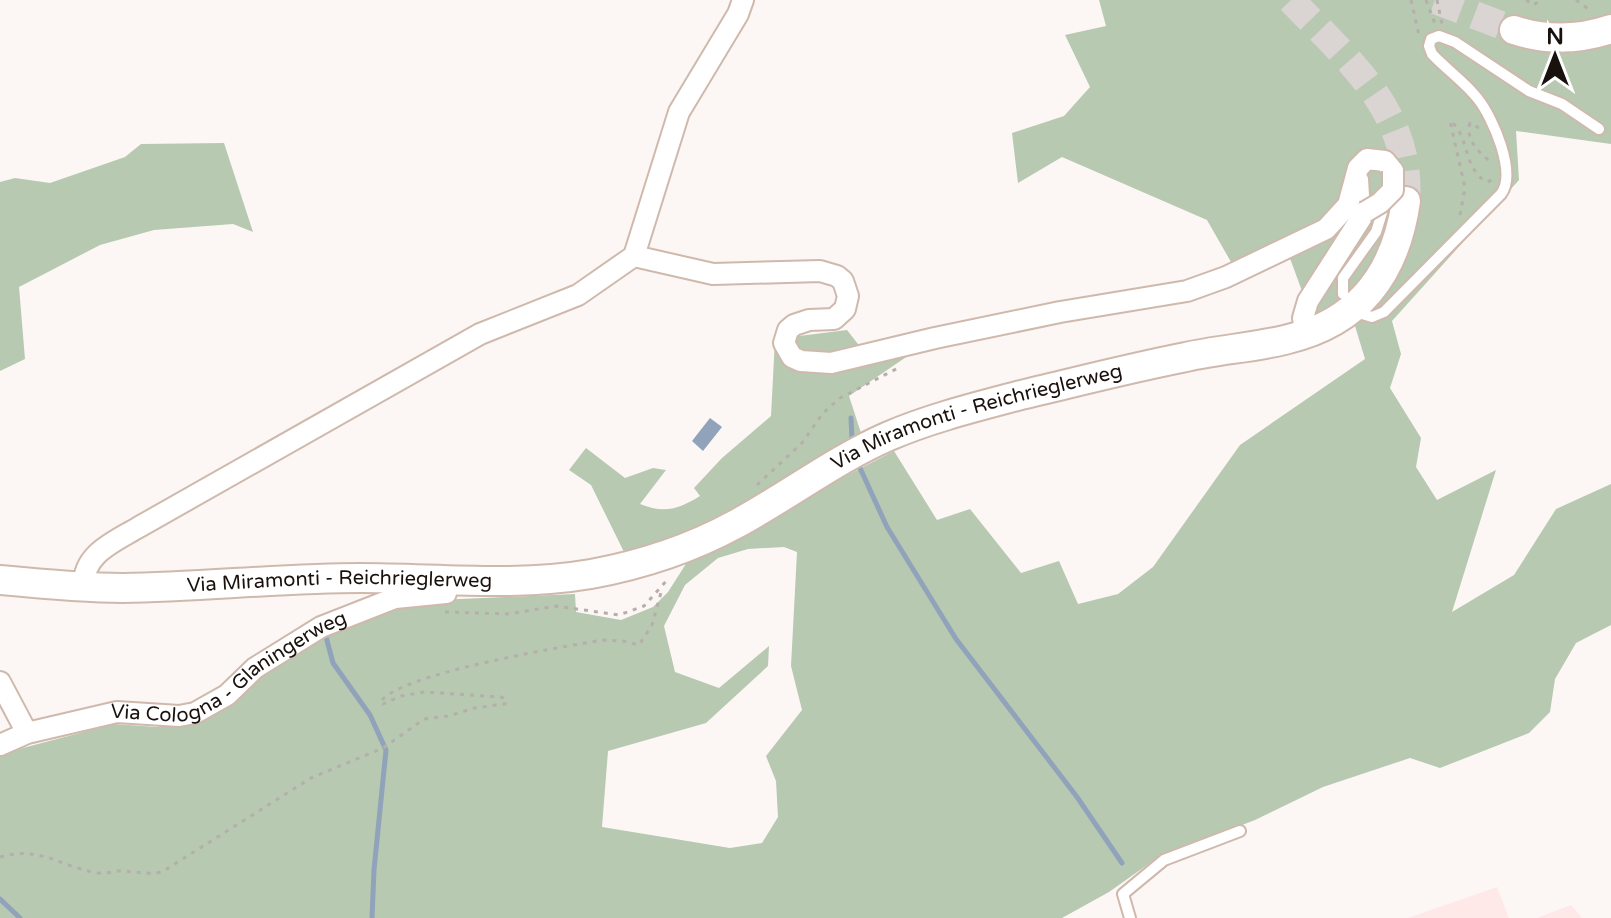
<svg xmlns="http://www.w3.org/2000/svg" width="1611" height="918" viewBox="0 0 1611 918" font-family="'Varela Round',sans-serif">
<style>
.education{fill:#fee8e8}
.forest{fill:#b7c9b0;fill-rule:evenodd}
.water{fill:#91a3bb}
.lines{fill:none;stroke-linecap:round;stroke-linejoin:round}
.stream{stroke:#91a3bb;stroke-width:5}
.secondary-tunnel{stroke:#dad4d2;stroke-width:28;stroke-dasharray:28 14;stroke-linecap:butt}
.lane-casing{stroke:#cfb9ad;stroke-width:14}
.street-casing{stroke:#cfb9ad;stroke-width:24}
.secondary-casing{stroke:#cfb9ad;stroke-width:32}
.path{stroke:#b5afac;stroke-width:3;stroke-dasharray:4 6;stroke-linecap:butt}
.lane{stroke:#fff;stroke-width:10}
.street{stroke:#fff;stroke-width:20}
.secondary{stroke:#fff;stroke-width:28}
.street-bridge-casing{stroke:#cfb9ad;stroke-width:24;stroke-linecap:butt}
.street-bridge{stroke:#fff;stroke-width:20}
.labels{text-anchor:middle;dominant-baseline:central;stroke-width:8;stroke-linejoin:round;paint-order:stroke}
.street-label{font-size:20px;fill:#19110d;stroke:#fff}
</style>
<rect width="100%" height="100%" fill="#fcf7f5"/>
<!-- education -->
<g class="education">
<path d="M 1497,887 L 1509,918 L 1408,918 Z"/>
<path d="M 1571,905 L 1582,918 L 1537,918 Z"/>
</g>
<!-- forest -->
<g class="forest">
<path d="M 1099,0 L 1611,0 L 1611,144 L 1516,131 L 1519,180 L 1392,321 L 1401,354 L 1390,388 L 1421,438 L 1416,467 L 1437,500 L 1496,470 L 1452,612 L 1514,575 L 1556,509 L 1611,484 L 1611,625 L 1576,643 L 1555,679 L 1550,712 L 1529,733 L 1440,768 L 1410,758 L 1323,787 L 1255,820 L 1157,858 L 1109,892 L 1062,918 L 0,918 L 0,754 L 114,724 L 157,727 L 195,721 L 253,676 L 317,636 L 416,601 L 575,594 L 576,612 L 621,620 L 653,607 L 668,592 L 691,556 L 894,451 L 937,520 L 970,509 L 1021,573 L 1059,561 L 1078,604 L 1118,594 L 1153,567 L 1240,445 L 1365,359 L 1355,326 L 1313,321 L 1284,242 L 1231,262 L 1207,220 L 1062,157 L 1018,183 L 1012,133 L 1064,116 L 1090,87 L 1065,35 L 1106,26 ZM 784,547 L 797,552 L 791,666 L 802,710 L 766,756 L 776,781 L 778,817 L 762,843 L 730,848 L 602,827 L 608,751 L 706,723 L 768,666 L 769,646 L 719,688 L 675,672 L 664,626 L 685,585 L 718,558 L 748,549 Z"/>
<path d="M 224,143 L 253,232 L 233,224 L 154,230 L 100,245 L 19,287 L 25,359 L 0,371 L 0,182 L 15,178 L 50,183 L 125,157 L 141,144 Z"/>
<path d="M 847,330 L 865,353 L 915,351 L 849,396 L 861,433 L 743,503 L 671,540 L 625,554 L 591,485 L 569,470 L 586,448 L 625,478 L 653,468 L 666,470 L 640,504 C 664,514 679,509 700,496 L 694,488 L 722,458 L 771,416 L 775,339 Z"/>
</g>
<!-- water -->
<path class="water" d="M 710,418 L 722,427 L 703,451 L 692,441 Z"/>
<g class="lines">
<!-- stream -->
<g class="stream">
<path d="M 851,418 L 852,439"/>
<path d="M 860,468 L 887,527 L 956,639 L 1077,797 L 1122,863"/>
<path d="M 325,633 L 333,663 L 370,715 L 386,750 L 374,870 L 372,918"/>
<path d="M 0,899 L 20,918"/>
</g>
<!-- secondary-tunnel -->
<g class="secondary-tunnel">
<path d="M 1291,0 C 1346,58 1413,112 1406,201"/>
<path d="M 1435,0 L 1514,30"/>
</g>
<!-- lane casing -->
<g class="lane-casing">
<g id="lane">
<path d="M 1363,179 L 1365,212"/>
<path d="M 1343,294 L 1343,278 L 1376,232 L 1385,203"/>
<path d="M 1362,314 L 1372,317 L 1384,312 L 1501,194 C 1517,173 1493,118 1478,99 C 1465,82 1447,70 1432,54 L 1429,46 L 1431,39 L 1439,36 L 1455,42 L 1529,91 L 1562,104 L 1599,129"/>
<path d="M 1130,918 L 1123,894 L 1164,860 L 1240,831"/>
</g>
</g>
<!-- street casing -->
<g class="street-casing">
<g id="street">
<path d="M 634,256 L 713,274 L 820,271 L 837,276 L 843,281 L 848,296 L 845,309 L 834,319 L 809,320 L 794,325 L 788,330 L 784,343 L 792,357 L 801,361 L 831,363 L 935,338 L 1060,312 L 1187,291 L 1226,277 L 1326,229 L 1348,205 L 1358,168 L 1367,159 L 1385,161 L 1393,171"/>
<path d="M 1305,333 L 1303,318 L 1308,301 L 1365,212"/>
<path d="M 84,587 C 82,554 114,542 139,527 L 480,334 L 578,295 L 634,256 L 679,112 L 738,14 L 743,0"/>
<path d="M 0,682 L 27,733"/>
<path id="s1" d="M 0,745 L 27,733 L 117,712 L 179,716 L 195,713 L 227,695 L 255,668 L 321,627 L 395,598 L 446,593 L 449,581"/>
</g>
</g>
<!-- secondary casing -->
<g class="secondary-casing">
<g id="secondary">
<path d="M 1514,30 C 1547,41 1578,40 1611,29"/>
<path id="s2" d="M 0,580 C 41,584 82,588 123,588 C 202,587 281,578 361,578 C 437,578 515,587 591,574 C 640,565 692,548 736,524 C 788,496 834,460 889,436 C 931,418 976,407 1021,395 C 1076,382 1130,368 1186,357 C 1234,346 1290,347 1334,321 C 1379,295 1399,250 1406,201"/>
</g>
</g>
<!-- path -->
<g class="path">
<path d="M 1411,0 L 1419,35"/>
<path d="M 1426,0 L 1435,24"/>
<path d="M 1437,0 L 1442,24"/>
<path d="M 1526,0 L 1534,5 L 1540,0"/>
<path d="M 1576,0 L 1591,11"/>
<path d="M 1479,128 L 1470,123 C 1465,139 1479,153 1491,162"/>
<path d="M 1460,215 L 1465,188 L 1450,121 C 1469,133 1463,170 1487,182 L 1494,179"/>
<path d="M 757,485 L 802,443 L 823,413 L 840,398 L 900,367"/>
<path d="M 445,612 L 509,614 L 556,606 L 619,615 L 644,606 L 669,578"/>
<path d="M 0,857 C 42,845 61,868 99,873 C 108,874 116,870 124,871 C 138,872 148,875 162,872 L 311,778 L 383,748 L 424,719 L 449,716 L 474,708 L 505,704 L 506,699 L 501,697 L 424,692 L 401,696 L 383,704 L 380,703 C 395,674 563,647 602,640 L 623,641 L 639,645 L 652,625 L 662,589"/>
</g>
<!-- lane -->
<use href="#lane" class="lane"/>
<!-- street -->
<use href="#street" class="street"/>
<!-- secondary -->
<use href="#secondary" class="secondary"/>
<!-- street-bridge casing -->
<g class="street-bridge-casing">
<path id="street-bridge" d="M 1365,212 L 1380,203 L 1393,190 L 1393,171"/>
</g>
<!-- street-bridge -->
<use href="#street-bridge" class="street-bridge"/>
</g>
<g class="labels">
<!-- street labels -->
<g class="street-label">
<text stroke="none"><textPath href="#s2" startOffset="1012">Via Miramonti - Reichrieglerweg</textPath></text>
<text stroke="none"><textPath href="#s2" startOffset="340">Via Miramonti - Reichrieglerweg</textPath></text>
<text stroke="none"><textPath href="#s1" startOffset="248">Via Cologna - Glaningerweg</textPath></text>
</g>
</g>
<!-- north arrow -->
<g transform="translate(1555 56)" stroke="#ffffff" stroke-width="6" paint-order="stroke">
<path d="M0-6L14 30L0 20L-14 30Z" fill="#19110d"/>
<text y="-12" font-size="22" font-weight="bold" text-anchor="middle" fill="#19110d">N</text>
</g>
</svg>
